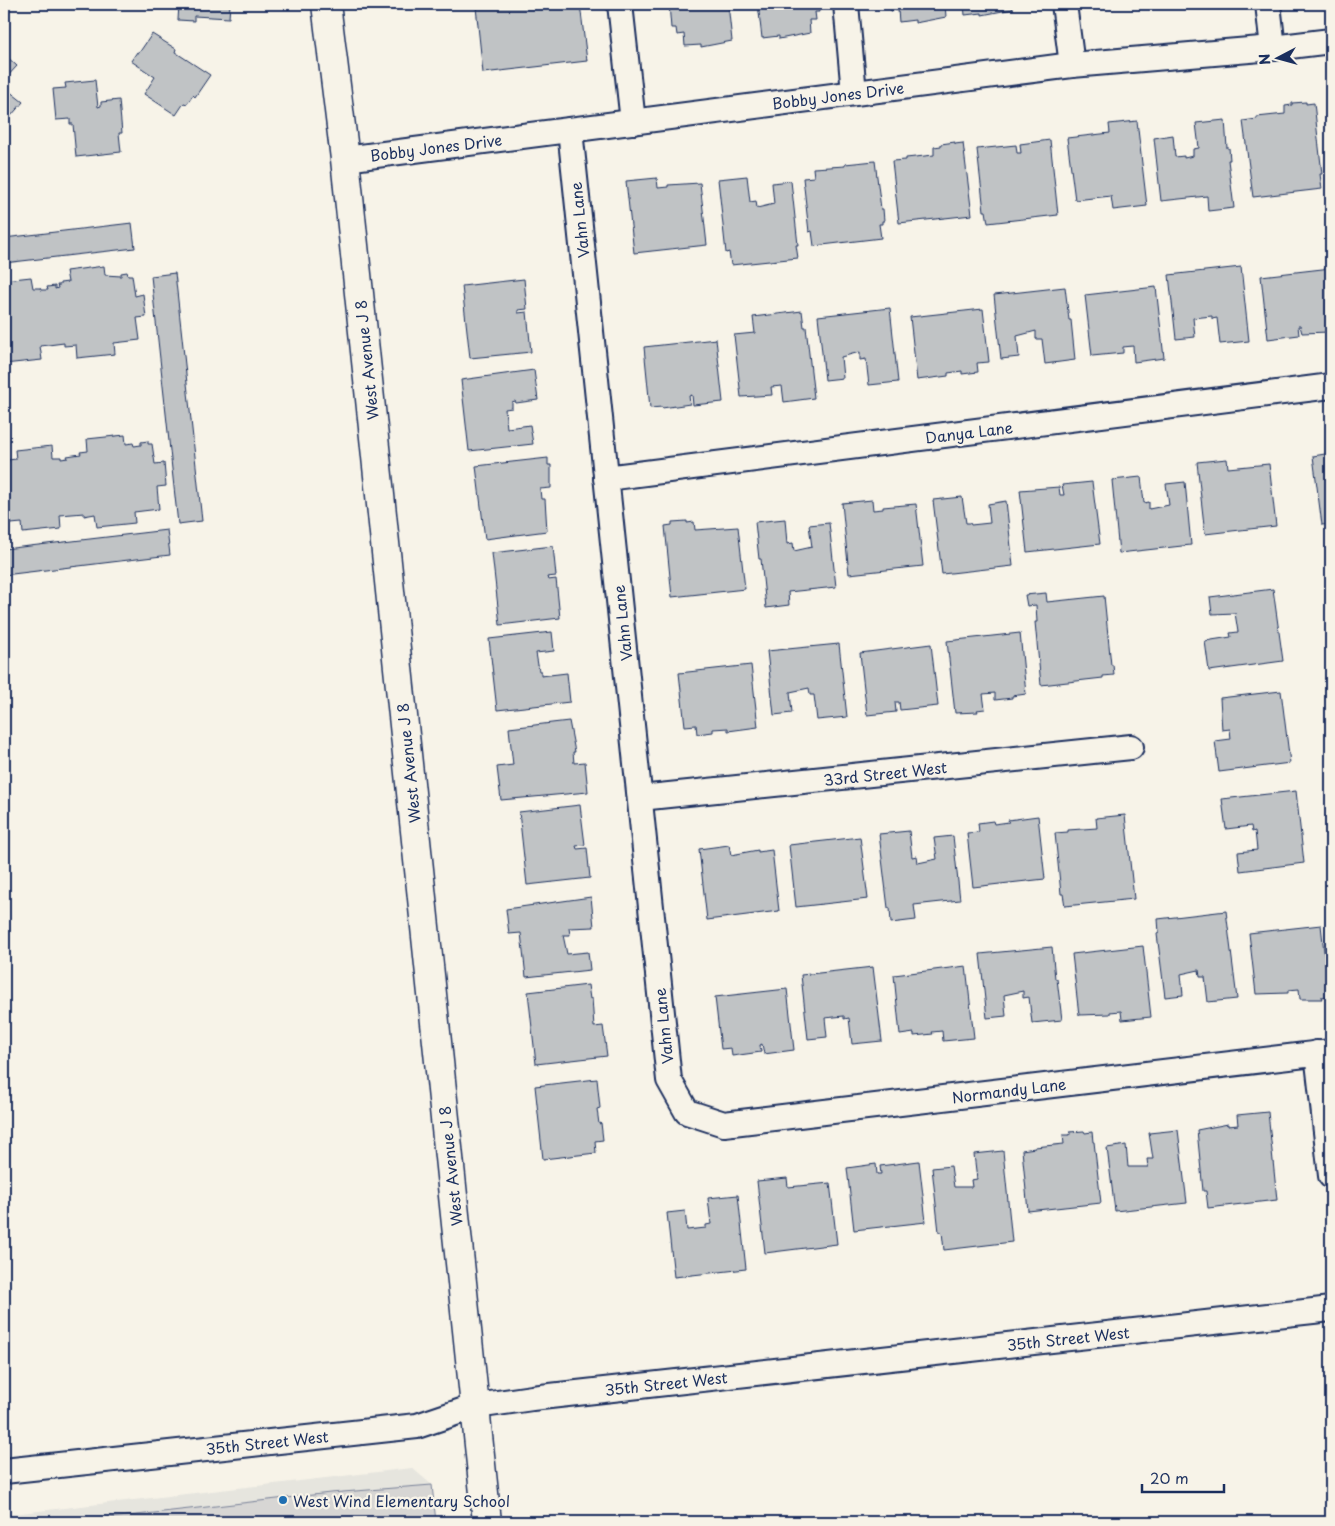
<svg xmlns="http://www.w3.org/2000/svg" width="1335" height="1526" viewBox="0 0 1335 1526" font-family="'Playpen Sans',sans-serif">
<style>
.built{fill:#e6e5de}
.green{fill:#d7d6d4;stroke:#798299}
.building{fill:#c0c3c5;stroke:#1b2f5e}
.lines{fill:none;stroke-linecap:round;stroke-linejoin:round}
.minor-casing{stroke:#1b2f5e;stroke-width:28}
.tertiary-casing{stroke:#1b2f5e;stroke-width:31}
.minor{stroke:#f7f3e8;stroke-width:24}
.tertiary{stroke:#f7f3e8;stroke-width:28}
.poi-dot{fill:#1f6fb2;stroke:#f7f3e8;stroke-width:2}
.labels{text-anchor:middle;dominant-baseline:central;stroke-width:4.5;stroke-linejoin:round;paint-order:stroke}
.street-label{font-size:15px;fill:#1b2f5e;stroke:#f7f3e8}
.poi-label{font-size:15px;fill:#1b2f5e;stroke:#f7f3e8;text-anchor:start}
</style>
<rect width="100%" height="100%" fill="#f7f3e8"/>
<filter id="ink" filterUnits="userSpaceOnUse"><feTurbulence type="fractalNoise" baseFrequency=".02" numOctaves="2"/><feDisplacementMap in="SourceGraphic" scale="10" xChannelSelector="R" yChannelSelector="G"/><feConvolveMatrix kernelMatrix="1 2 1 2 8 2 1 2 1" color-interpolation-filters="sRGB"/></filter>
<g filter="url(#ink)">
<!-- built -->
<path class="built" d="M 412,1468 L 432,1485 L 436,1522 L 4,1522 L 4,1515 Z"/>
<!-- green -->
<path class="green" d="M 432,1485 L 436,1522 L 75,1522 L 330,1493 Z"/>
<!-- building -->
<g class="building">
<path d="M 179,4 L 230,4 L 229,18 L 194,16 L 194,21 L 178,20 Z"/>
<path d="M 503,4 L 580,4 L 587,61 L 483,73 L 476,7 Z"/>
<path d="M 669,4 L 728,4 L 732,41 L 701,47 L 701,45 L 685,46 L 684,34 L 677,35 L 676,28 L 671,28 Z"/>
<path d="M 758,4 L 818,4 L 819,12 L 815,12 L 816,20 L 809,20 L 810,33 L 779,39 L 779,36 L 762,38 Z"/>
<path d="M 885,4 L 945,4 L 946,17 L 915,23 L 915,20 L 899,22 L 898,10 L 891,11 L 889,4 Z"/>
<path d="M 964,4 L 1012,4 L 1013,9 L 982,15 L 982,13 L 965,15 Z"/>
<path d="M 152,34 L 176,49 L 175,52 L 210,75 L 195,97 L 193,95 L 187,104 L 184,103 L 176,115 L 144,94 L 155,77 L 131,61 L 137,52 L 139,53 Z"/>
<path d="M 4,54 L 17,66 L 4,80 Z"/>
<path d="M 95,80 L 98,107 L 101,106 L 101,102 L 119,100 L 122,133 L 119,133 L 121,152 L 76,157 L 73,124 L 70,124 L 70,119 L 56,120 L 53,89 L 66,88 L 65,83 Z"/>
<path d="M 4,87 L 23,102 L 4,124 Z"/>
<path d="M 1306,102 L 1306,104 L 1314,103 L 1322,174 L 1320,174 L 1322,189 L 1253,197 L 1243,121 L 1257,119 L 1257,117 L 1285,114 L 1285,106 L 1292,105 L 1292,103 Z"/>
<path d="M 1328,108 L 1331,108 L 1331,135 Z"/>
<path d="M 1225,120 L 1227,148 L 1229,148 L 1230,160 L 1228,160 L 1234,208 L 1208,211 L 1207,196 L 1161,201 L 1154,138 L 1173,135 L 1175,157 L 1184,156 L 1184,158 L 1193,156 L 1193,149 L 1199,148 L 1196,123 Z"/>
<path d="M 1137,121 L 1147,206 L 1113,210 L 1111,196 L 1075,200 L 1067,138 L 1110,133 L 1109,124 Z"/>
<path d="M 1050,140 L 1058,215 L 988,223 L 986,211 L 984,211 L 977,149 L 1016,145 L 1017,153 L 1021,153 L 1020,144 Z"/>
<path d="M 955,142 L 955,144 L 963,143 L 972,215 L 899,223 L 892,161 L 906,160 L 906,158 L 934,155 L 934,147 L 941,146 L 941,144 Z"/>
<path d="M 875,161 L 881,209 L 883,209 L 884,221 L 882,221 L 882,224 L 879,224 L 881,238 L 814,246 L 812,231 L 809,232 L 803,178 L 814,177 L 813,168 L 845,166 L 845,164 Z"/>
<path d="M 747,176 L 750,202 L 756,201 L 757,208 L 774,204 L 772,183 L 791,181 L 798,245 L 796,245 L 798,258 L 731,265 L 729,252 L 726,253 L 718,179 Z"/>
<path d="M 657,178 L 658,188 L 668,187 L 668,185 L 700,183 L 707,245 L 634,253 L 626,181 Z"/>
<path d="M 132,223 L 135,248 L 4,263 L 4,238 Z"/>
<path d="M 104,266 L 105,275 L 121,276 L 121,273 L 127,272 L 128,275 L 132,275 L 135,296 L 143,294 L 146,317 L 137,318 L 140,340 L 114,343 L 115,354 L 77,358 L 76,345 L 64,346 L 64,343 L 40,346 L 42,360 L 4,364 L 4,280 L 31,277 L 33,288 L 40,288 L 41,290 L 48,290 L 47,287 L 55,286 L 55,289 L 58,288 L 57,285 L 60,285 L 60,283 L 68,282 L 66,271 Z"/>
<path d="M 1241,267 L 1249,341 L 1220,344 L 1217,318 L 1212,319 L 1212,316 L 1193,318 L 1195,337 L 1176,339 L 1169,275 Z"/>
<path d="M 1331,268 L 1331,330 L 1329,330 L 1329,332 L 1302,333 L 1300,326 L 1298,326 L 1299,335 L 1268,339 L 1261,276 Z"/>
<path d="M 175,273 L 202,521 L 178,524 L 151,276 Z"/>
<path d="M 524,279 L 527,309 L 518,310 L 518,313 L 527,312 L 531,352 L 470,358 L 462,286 Z"/>
<path d="M 1065,287 L 1069,320 L 1071,320 L 1075,360 L 1045,364 L 1042,339 L 1036,339 L 1036,331 L 1017,336 L 1019,357 L 1001,359 L 994,295 Z"/>
<path d="M 1156,287 L 1164,358 L 1134,362 L 1133,346 L 1123,347 L 1123,353 L 1092,356 L 1085,295 Z"/>
<path d="M 890,308 L 898,382 L 869,385 L 866,359 L 860,360 L 860,352 L 841,357 L 843,378 L 825,380 L 818,316 Z"/>
<path d="M 983,309 L 989,362 L 977,363 L 978,372 L 962,374 L 962,371 L 948,373 L 948,376 L 917,380 L 910,317 Z"/>
<path d="M 802,311 L 804,327 L 806,327 L 814,398 L 784,402 L 782,386 L 771,387 L 772,395 L 741,397 L 734,335 L 755,333 L 753,317 Z"/>
<path d="M 716,339 L 723,402 L 693,405 L 692,395 L 689,396 L 690,404 L 662,408 L 662,407 L 650,408 L 644,347 Z"/>
<path d="M 534,370 L 538,400 L 516,403 L 515,401 L 512,402 L 512,408 L 505,409 L 507,428 L 530,425 L 533,444 L 469,451 L 461,380 Z"/>
<path d="M 125,435 L 126,444 L 133,443 L 134,446 L 141,445 L 141,442 L 148,441 L 148,444 L 152,444 L 155,464 L 164,463 L 166,486 L 157,487 L 159,509 L 134,512 L 135,523 L 97,527 L 95,514 L 84,516 L 84,513 L 60,515 L 61,529 L 23,533 L 22,523 L 11,524 L 11,521 L 4,522 L 4,463 L 8,463 L 8,460 L 16,459 L 15,450 L 52,446 L 53,457 L 61,457 L 61,459 L 68,458 L 67,456 L 81,454 L 80,452 L 88,451 L 87,439 Z"/>
<path d="M 1331,453 L 1331,524 L 1322,525 L 1313,456 Z"/>
<path d="M 548,458 L 548,465 L 551,465 L 551,488 L 540,489 L 541,499 L 545,499 L 547,531 L 485,539 L 476,466 Z"/>
<path d="M 1227,459 L 1228,468 L 1269,464 L 1276,526 L 1205,534 L 1197,462 Z"/>
<path d="M 1141,477 L 1144,503 L 1149,502 L 1149,509 L 1169,505 L 1166,484 L 1185,482 L 1191,545 L 1119,553 L 1112,480 Z"/>
<path d="M 1092,482 L 1100,544 L 1027,552 L 1020,490 L 1059,487 L 1060,495 L 1064,495 L 1062,485 Z"/>
<path d="M 962,497 L 966,523 L 970,523 L 971,525 L 990,523 L 988,504 L 1006,501 L 1013,566 L 942,574 L 933,500 Z"/>
<path d="M 872,500 L 873,510 L 883,509 L 883,507 L 916,504 L 923,566 L 849,574 L 842,503 Z"/>
<path d="M 785,519 L 787,544 L 793,543 L 794,551 L 812,547 L 809,525 L 829,523 L 836,587 L 788,592 L 789,605 L 766,608 L 761,559 L 759,559 L 755,522 Z"/>
<path d="M 687,521 L 687,523 L 694,522 L 695,530 L 738,527 L 745,589 L 672,597 L 665,526 L 672,525 L 672,522 Z"/>
<path d="M 167,530 L 170,555 L 4,575 L 4,549 Z"/>
<path d="M 1328,543 L 1331,543 L 1331,572 Z"/>
<path d="M 553,546 L 556,576 L 547,577 L 548,580 L 556,579 L 560,618 L 500,625 L 492,553 Z"/>
<path d="M 1273,589 L 1283,661 L 1209,671 L 1205,641 L 1231,637 L 1230,633 L 1238,632 L 1235,613 L 1212,614 L 1210,597 Z"/>
<path d="M 1046,593 L 1047,602 L 1104,596 L 1111,665 L 1113,665 L 1114,675 L 1103,676 L 1103,678 L 1041,685 L 1035,622 L 1037,622 L 1036,605 L 1027,606 L 1025,595 Z"/>
<path d="M 552,632 L 554,651 L 536,653 L 539,671 L 541,671 L 541,676 L 567,673 L 570,702 L 497,710 L 489,639 Z"/>
<path d="M 1020,633 L 1026,694 L 1012,696 L 1012,698 L 995,700 L 995,693 L 983,694 L 985,709 L 977,710 L 978,712 L 955,713 L 947,641 Z"/>
<path d="M 839,644 L 847,717 L 817,720 L 814,695 L 810,695 L 809,688 L 790,692 L 792,713 L 774,715 L 767,651 Z"/>
<path d="M 931,644 L 938,706 L 900,710 L 899,702 L 895,702 L 896,712 L 867,715 L 860,653 Z"/>
<path d="M 751,665 L 758,727 L 728,731 L 728,728 L 713,729 L 713,732 L 697,734 L 696,725 L 685,726 L 679,673 Z"/>
<path d="M 1281,691 L 1290,763 L 1219,772 L 1215,741 L 1231,739 L 1230,729 L 1222,730 L 1220,698 Z"/>
<path d="M 569,721 L 575,752 L 573,752 L 574,763 L 585,762 L 588,792 L 501,800 L 497,767 L 513,765 L 509,728 Z"/>
<path d="M 1296,791 L 1304,863 L 1240,871 L 1238,852 L 1257,850 L 1255,831 L 1252,832 L 1251,826 L 1226,829 L 1222,799 Z"/>
<path d="M 580,805 L 585,845 L 576,846 L 577,849 L 587,848 L 590,878 L 527,885 L 519,812 Z"/>
<path d="M 1125,815 L 1134,899 L 1065,906 L 1063,894 L 1061,894 L 1055,833 L 1068,832 L 1068,830 L 1097,828 L 1096,818 Z"/>
<path d="M 1038,816 L 1045,879 L 973,887 L 967,833 L 979,832 L 978,823 L 993,821 L 994,824 L 1009,822 L 1008,820 Z"/>
<path d="M 909,831 L 912,857 L 917,856 L 918,863 L 937,859 L 934,838 L 953,836 L 960,900 L 914,905 L 916,920 L 891,923 L 890,908 L 888,908 L 879,834 Z"/>
<path d="M 860,837 L 868,899 L 796,907 L 789,845 Z"/>
<path d="M 729,845 L 731,855 L 758,850 L 758,852 L 772,850 L 779,911 L 707,920 L 699,849 Z"/>
<path d="M 591,897 L 594,927 L 569,928 L 570,935 L 563,935 L 567,954 L 588,952 L 590,970 L 526,977 L 521,933 L 509,934 L 506,909 Z"/>
<path d="M 1226,911 L 1237,999 L 1208,1002 L 1205,977 L 1200,977 L 1199,970 L 1181,974 L 1183,995 L 1165,997 L 1157,934 L 1159,933 L 1158,919 Z"/>
<path d="M 1321,925 L 1329,996 L 1321,997 L 1322,999 L 1300,999 L 1299,989 L 1288,990 L 1288,993 L 1256,994 L 1249,933 Z"/>
<path d="M 1143,946 L 1151,1017 L 1122,1020 L 1121,1011 L 1110,1012 L 1110,1014 L 1079,1015 L 1072,954 Z"/>
<path d="M 1052,947 L 1055,979 L 1057,979 L 1062,1020 L 1032,1023 L 1029,997 L 1023,998 L 1023,991 L 1004,995 L 1006,1016 L 987,1018 L 980,954 Z"/>
<path d="M 966,966 L 974,1038 L 943,1041 L 942,1031 L 932,1032 L 933,1034 L 914,1036 L 914,1033 L 900,1035 L 894,975 Z"/>
<path d="M 873,967 L 882,1041 L 852,1044 L 849,1018 L 844,1019 L 844,1016 L 825,1018 L 827,1037 L 808,1039 L 801,975 Z"/>
<path d="M 588,985 L 590,999 L 592,998 L 594,1027 L 603,1026 L 607,1056 L 536,1064 L 528,992 Z"/>
<path d="M 787,989 L 794,1050 L 764,1054 L 762,1044 L 760,1045 L 761,1052 L 732,1056 L 731,1048 L 721,1049 L 715,997 Z"/>
<path d="M 597,1079 L 600,1108 L 597,1109 L 599,1124 L 601,1123 L 603,1140 L 595,1141 L 596,1153 L 543,1159 L 535,1086 Z"/>
<path d="M 1268,1112 L 1277,1200 L 1208,1208 L 1206,1191 L 1203,1191 L 1197,1130 L 1228,1124 L 1228,1126 L 1238,1125 L 1237,1115 Z"/>
<path d="M 1178,1130 L 1187,1203 L 1115,1211 L 1107,1148 L 1126,1145 L 1128,1167 L 1148,1167 L 1147,1159 L 1153,1159 L 1149,1133 Z"/>
<path d="M 1084,1131 L 1085,1133 L 1092,1132 L 1093,1142 L 1094,1142 L 1101,1203 L 1028,1211 L 1022,1150 L 1035,1148 L 1035,1147 L 1064,1144 L 1063,1135 L 1070,1135 L 1069,1132 Z"/>
<path d="M 1003,1151 L 1012,1242 L 944,1250 L 942,1232 L 939,1232 L 932,1168 L 951,1166 L 954,1187 L 972,1187 L 971,1180 L 977,1179 L 974,1154 Z"/>
<path d="M 919,1161 L 926,1222 L 854,1230 L 847,1168 L 876,1164 L 877,1174 L 881,1174 L 880,1166 Z"/>
<path d="M 787,1178 L 788,1187 L 830,1183 L 837,1244 L 765,1253 L 757,1181 Z"/>
<path d="M 738,1195 L 746,1269 L 674,1277 L 667,1213 L 685,1211 L 687,1230 L 706,1228 L 706,1225 L 711,1224 L 708,1198 Z"/>
</g>
<g class="lines">
<!-- minor casing -->
<g class="minor-casing">
<g id="minor">
<path d="M 620,4 L 633,122"/>
<path d="M 846,4 L 854,93"/>
<path d="M 1064,4 L 1072,65"/>
<path d="M 1268,4 L 1273,48"/>
<path d="M 570,130 L 669,1080 L 687,1112 L 724,1124 L 1331,1052"/>
<path d="M 345,159 L 1072,65 L 1273,48 L 1331,41"/>
<path d="M 606,478 L 1331,386"/>
<path d="M 640,798 L 1131,747"/>
<path d="M 1317,1053 L 1331,1176"/>
<path d="M 4,1471 L 417,1426 L 476,1406 L 532,1398 L 1331,1309"/>
</g>
</g>
<!-- tertiary casing -->
<g class="tertiary-casing">
<path id="tertiary" d="M 326,4 L 345,159 L 487,1522"/>
</g>
<!-- minor -->
<use href="#minor" class="minor"/>
<!-- tertiary -->
<use href="#tertiary" class="tertiary"/>
</g>
</g>
<!-- markers -->
<circle class="poi-dot" cx="283" cy="1500" r="5"/>
<g class="labels">
<!-- street labels -->
<g class="street-label">
<text transform="translate(838 95) rotate(-7)">Bobby Jones Drive</text>
<text transform="translate(436 147) rotate(-7)">Bobby Jones Drive</text>
<text transform="translate(579 220) rotate(-96)">Vahn Lane</text>
<text transform="translate(366 360) rotate(-96)">West Avenue J 8</text>
<text transform="translate(969 432) rotate(-7)">Danya Lane</text>
<text transform="translate(622 623) rotate(-96)">Vahn Lane</text>
<text transform="translate(408 763) rotate(-96)">West Avenue J 8</text>
<text transform="translate(885 773) rotate(-6)">33rd Street West</text>
<text transform="translate(663 1026) rotate(-96)">Vahn Lane</text>
<text transform="translate(1009 1090) rotate(-7)">Normandy Lane</text>
<text transform="translate(450 1166) rotate(-96)">West Avenue J 8</text>
<text transform="translate(1068 1338) rotate(-6)">35th Street West</text>
<text transform="translate(666 1383) rotate(-6)">35th Street West</text>
<text transform="translate(267 1442) rotate(-6)">35th Street West</text>
</g>
<!-- poi labels -->
<g class="poi-label">
<text x="293" y="1500">West Wind Elementary School</text>
</g>
</g>
<!-- margin -->
<rect width="1335" height="1526" fill="none" stroke="#f7f3e8" stroke-width="20"/>
<rect x="10" y="10" width="1315" height="1506" fill="none" stroke="#1b2f5e" stroke-width="2" filter="url(#ink)"/>
<!-- north arrow -->
<g transform="translate(1278 58) rotate(264)" stroke="#f7f3e8" stroke-width="4" paint-order="stroke">
<path d="M0-4L9 19L0 12L-9 19Z" fill="#1b2f5e"/>
<text y="-8" font-size="14" font-weight="bold" text-anchor="middle" fill="#1b2f5e">N</text>
</g>
<!-- scale -->
<path d="M1142 1484v8h82v-8" fill="none" stroke="#1b2f5e" stroke-width="2.5"/>
<text x="1150" y="1484" font-size="15" fill="#1b2f5e" stroke="#f7f3e8" stroke-width="4" paint-order="stroke">20 m</text>
</svg>
